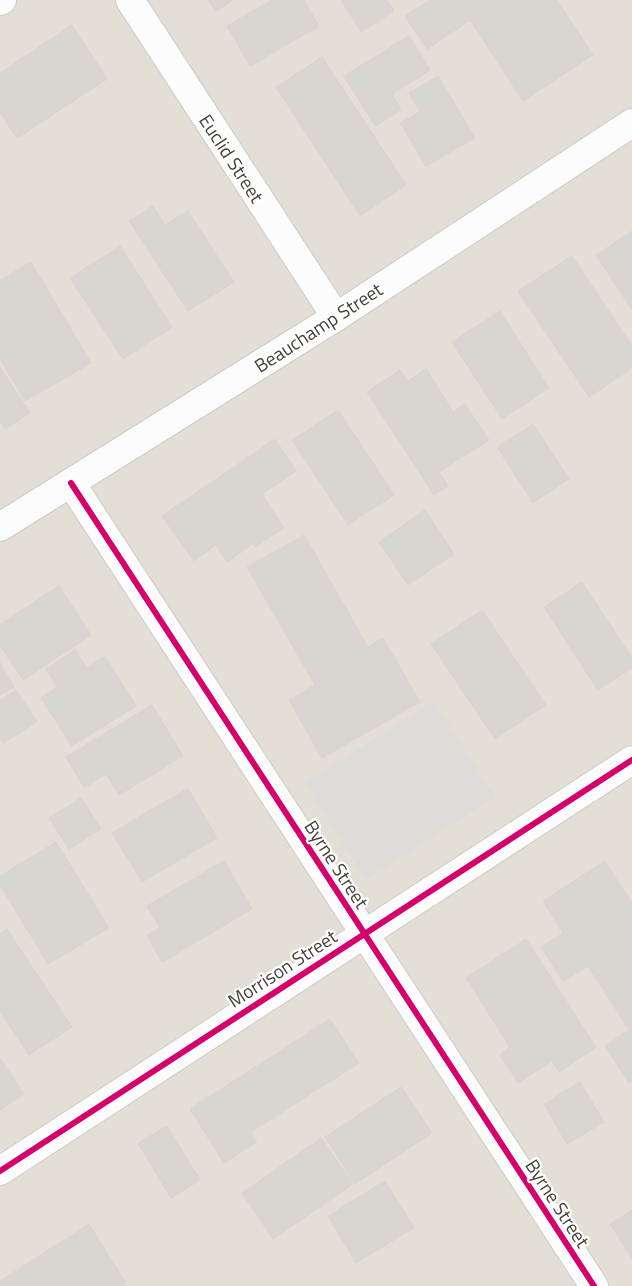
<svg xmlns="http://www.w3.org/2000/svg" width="632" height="1286" viewBox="0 0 632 1286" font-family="'Titillium Web',sans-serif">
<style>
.residential{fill:#e3dfd6}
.parking{fill:#dedcd9}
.building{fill:#d9d6d1;stroke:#d7d4cf}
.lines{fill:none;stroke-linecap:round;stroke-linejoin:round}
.minor-casing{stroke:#cdcbc6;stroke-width:30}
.minor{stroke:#fdfcfc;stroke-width:28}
.cycleway-casing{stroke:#fff;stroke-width:9}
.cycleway{stroke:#d6006c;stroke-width:6}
.labels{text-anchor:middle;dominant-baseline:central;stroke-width:4.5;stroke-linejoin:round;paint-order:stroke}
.street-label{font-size:19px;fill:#443e35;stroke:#fff}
</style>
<rect width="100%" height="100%" fill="#efede9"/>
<!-- residential -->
<rect class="residential" x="0" y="0" width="632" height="1286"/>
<!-- parking -->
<path class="parking" d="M 434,701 L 495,797 L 366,880 L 305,783 Z"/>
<!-- building -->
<g class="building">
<path d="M 208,0 L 233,0 L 216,11 Z"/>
<path d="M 272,0 L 304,0 L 319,26 L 250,66 L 227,26 Z"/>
<path d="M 341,0 L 387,0 L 394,11 L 361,32 Z"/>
<path d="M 430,0 L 557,0 L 593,55 L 523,101 L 470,20 L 427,49 L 405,16 Z"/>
<path d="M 72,25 L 107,79 L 17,138 L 0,113 L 0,73 Z"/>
<path d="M 409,36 L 430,70 L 392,94 L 401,110 L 375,126 L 344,76 Z"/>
<path d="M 322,57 L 406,185 L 360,216 L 276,87 Z"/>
<path d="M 438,76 L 475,138 L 426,166 L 400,123 L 420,112 L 409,93 Z"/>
<path d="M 153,206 L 165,225 L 188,211 L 234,282 L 188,311 L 129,221 Z"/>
<path d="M 632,231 L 632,310 L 596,255 Z"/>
<path d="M 120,246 L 172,327 L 123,359 L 70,278 Z"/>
<path d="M 572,256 L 632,346 L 632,368 L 589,397 L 518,291 Z"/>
<path d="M 31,262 L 91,363 L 25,401 L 0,359 L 0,280 Z"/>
<path d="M 500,311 L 549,388 L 502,419 L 452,342 Z"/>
<path d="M 0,367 L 30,413 L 5,429 L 0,422 Z"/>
<path d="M 426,369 L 453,412 L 465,404 L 489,440 L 439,472 L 448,486 L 434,495 L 367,392 L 400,370 L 408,381 Z"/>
<path d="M 338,410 L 394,495 L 348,525 L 292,440 Z"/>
<path d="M 533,424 L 569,479 L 533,503 L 497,447 Z"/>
<path d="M 275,439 L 296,471 L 262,494 L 284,528 L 255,547 L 253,544 L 227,562 L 216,545 L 194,561 L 162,516 Z"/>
<path d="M 425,510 L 454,554 L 408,585 L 379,542 Z"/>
<path d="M 304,535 L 368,647 L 383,638 L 420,702 L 322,758 L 289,700 L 315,685 L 247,567 Z"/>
<path d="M 582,582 L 632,658 L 632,668 L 598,690 L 544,607 Z"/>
<path d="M 59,586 L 91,635 L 23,680 L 0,645 L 0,624 Z"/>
<path d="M 482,610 L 546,705 L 495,739 L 431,644 Z"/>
<path d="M 75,650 L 87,668 L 105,657 L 136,706 L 72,746 L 41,698 L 57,687 L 46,669 Z"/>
<path d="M 0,663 L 14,687 L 0,695 Z"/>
<path d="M 16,690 L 37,722 L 3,743 L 0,738 L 0,700 Z"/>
<path d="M 152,705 L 183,756 L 119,795 L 106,774 L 84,788 L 66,757 Z"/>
<path d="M 188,788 L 217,838 L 142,882 L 112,833 Z"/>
<path d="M 81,798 L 101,829 L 69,849 L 49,818 Z"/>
<path d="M 56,842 L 109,928 L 48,964 L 0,885 L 0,876 Z"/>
<path d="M 224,861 L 252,909 L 162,962 L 147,935 L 160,928 L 147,906 Z"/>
<path d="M 605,861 L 632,903 L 632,1081 L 629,1083 L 605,1046 L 629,1030 L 588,966 L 563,981 L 541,947 L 563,933 L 543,901 Z"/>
<path d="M 7,929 L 72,1027 L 29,1055 L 0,1012 L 0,934 Z"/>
<path d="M 526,939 L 596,1047 L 559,1072 L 552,1061 L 518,1083 L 500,1055 L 510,1047 L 466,978 Z"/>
<path d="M 330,1019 L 359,1063 L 251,1132 L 257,1142 L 224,1163 L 190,1109 Z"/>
<path d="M 0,1058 L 24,1094 L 0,1110 Z"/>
<path d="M 580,1082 L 604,1122 L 567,1144 L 544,1104 Z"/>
<path d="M 401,1087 L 432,1133 L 355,1184 L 325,1137 Z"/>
<path d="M 167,1126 L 200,1180 L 171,1198 L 138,1143 Z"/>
<path d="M 321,1138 L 353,1184 L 273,1239 L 242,1193 Z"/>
<path d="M 385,1181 L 414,1228 L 356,1263 L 328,1216 Z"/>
<path d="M 632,1210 L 632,1258 L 610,1224 Z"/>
<path d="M 89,1224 L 126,1283 L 121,1286 L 0,1286 L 0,1281 Z"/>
</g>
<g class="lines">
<!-- minor casing -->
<g class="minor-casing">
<g id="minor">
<path d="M 130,0 L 336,317"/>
<path d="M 0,1 L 2,0"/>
<path d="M 71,483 L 594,1286"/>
<path d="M 0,527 L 336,317 L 632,123"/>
<path d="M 0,1171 L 632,760"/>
</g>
</g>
<!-- minor -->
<use href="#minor" class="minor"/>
<!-- cycleway casing -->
<g class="cycleway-casing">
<g id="cycleway">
<path d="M 71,483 L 594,1286"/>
<path d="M 0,1171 L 632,760"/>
</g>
</g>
<!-- cycleway -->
<use href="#cycleway" class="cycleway"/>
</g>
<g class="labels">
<!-- street labels -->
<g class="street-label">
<text transform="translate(232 158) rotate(57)">Euclid Street</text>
<text transform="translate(318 327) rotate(-33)">Beauchamp Street</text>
<text transform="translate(337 864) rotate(57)">Byrne Street</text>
<text transform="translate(282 968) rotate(-33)">Morrison Street</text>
<text transform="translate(558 1203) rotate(57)">Byrne Street</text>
</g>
</g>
</svg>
